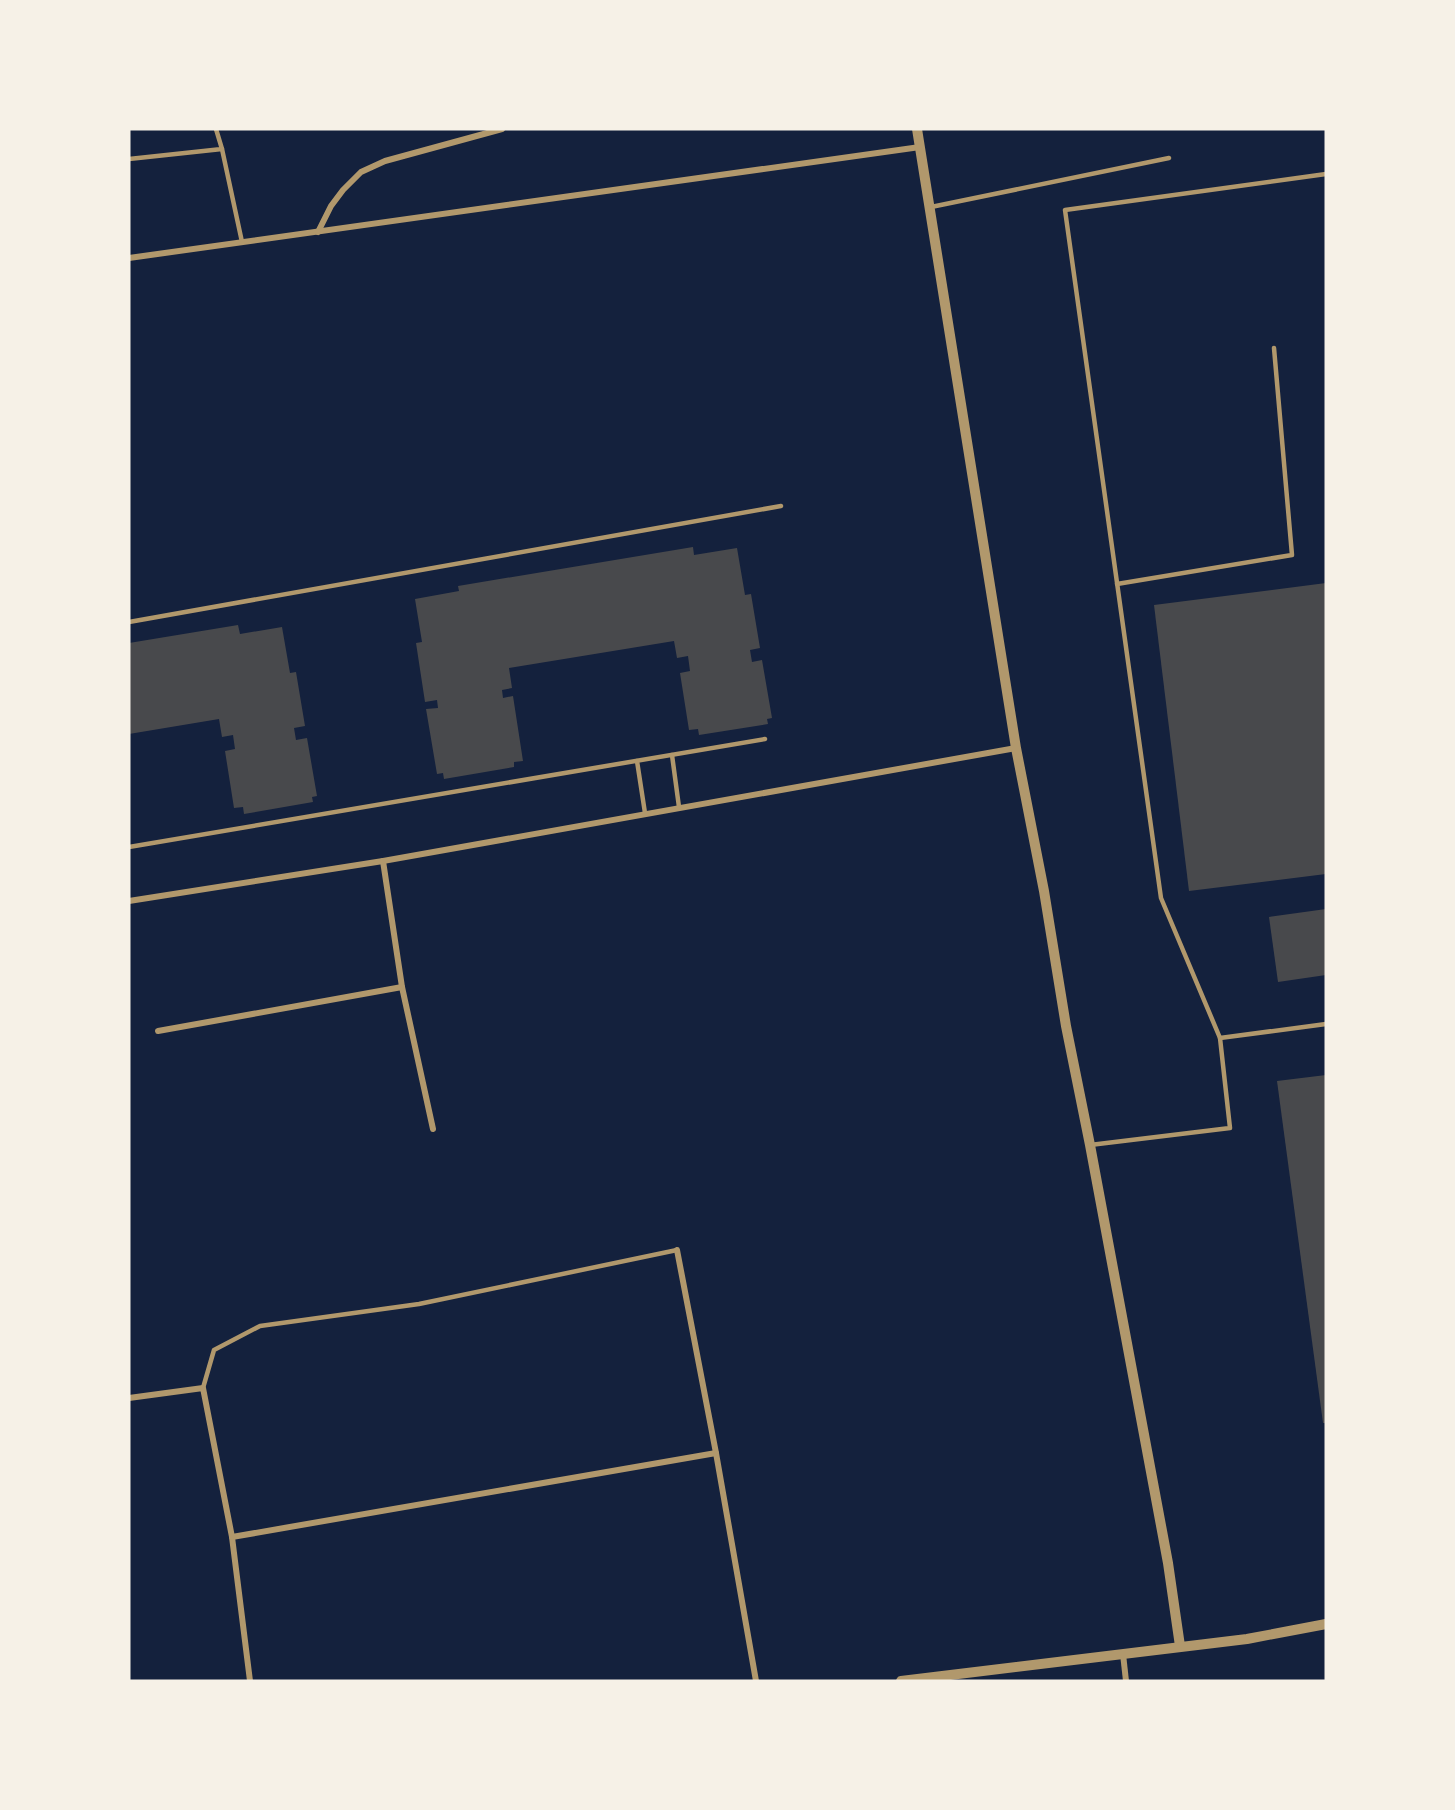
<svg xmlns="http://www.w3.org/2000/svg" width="1455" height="1810" viewBox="0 0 1455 1810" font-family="Raleway,sans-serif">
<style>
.building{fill:#48494c}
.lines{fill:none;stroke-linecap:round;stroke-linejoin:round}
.service{stroke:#b1986c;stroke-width:4.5}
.minor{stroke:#b1986c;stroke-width:6}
.tertiary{stroke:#b1986c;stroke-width:10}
</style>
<rect width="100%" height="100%" fill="#14213d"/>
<!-- building -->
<g class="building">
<path d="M 693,547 L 694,555 L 737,548 L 745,595 L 751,594 L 760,648 L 750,650 L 752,662 L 762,660 L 772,718 L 767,719 L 768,724 L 699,735 L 698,729 L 689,730 L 680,673 L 690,671 L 688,656 L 677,658 L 674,641 L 509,668 L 512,688 L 502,690 L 503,698 L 513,696 L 523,761 L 514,762 L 514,767 L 444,779 L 443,773 L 437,774 L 426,709 L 438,708 L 437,700 L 425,702 L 416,643 L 422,642 L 415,599 L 459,591 L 458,586 Z"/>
<path d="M 1326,583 L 1326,874 L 1189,891 L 1154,605 Z"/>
<path d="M 238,625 L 240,634 L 282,627 L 290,673 L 296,672 L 305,726 L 294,728 L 296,740 L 307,738 L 317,796 L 312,797 L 313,802 L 244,814 L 243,807 L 234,808 L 225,751 L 235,749 L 233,735 L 222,737 L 219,719 L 129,734 L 129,643 Z"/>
<path d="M 1326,909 L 1326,975 L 1278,982 L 1269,917 Z"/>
<path d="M 1326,1075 L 1326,1423 L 1323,1423 L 1277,1081 Z"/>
</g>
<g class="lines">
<!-- service -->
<g class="service">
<path d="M 222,149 L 242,242"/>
<path d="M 129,159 L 222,149 L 216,129"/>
<path d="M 931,207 L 1169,158"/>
<path d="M 1117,584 L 1292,555 L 1274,348"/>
<path d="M 129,622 L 781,506"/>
<path d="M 672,755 L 679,807"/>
<path d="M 637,761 L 645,813"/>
<path d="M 129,847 L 765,739"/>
<path d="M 1220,1038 L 1161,898 L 1065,210 L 1326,174"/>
<path d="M 1090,1145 L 1230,1128 L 1220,1038 L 1326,1024"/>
<path d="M 203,1388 L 214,1350 L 260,1326 L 419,1304 L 677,1250"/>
</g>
<!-- minor -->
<g class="minor">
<path d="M 318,232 L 331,206 L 343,190 L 361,172 L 385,161 L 502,129"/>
<path d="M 129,258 L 920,147"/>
<path d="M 383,861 L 402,987 L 433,1129"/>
<path d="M 129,901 L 383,861 L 1016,748"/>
<path d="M 158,1031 L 402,987"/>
<path d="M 677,1250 L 716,1453 L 756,1681"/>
<path d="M 129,1398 L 203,1388 L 232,1537 L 250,1681"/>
<path d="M 232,1537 L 716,1453"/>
<path d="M 1123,1654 L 1126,1681"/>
</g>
<!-- tertiary -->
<g class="tertiary">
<path d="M 917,129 L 1016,748 L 1044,891 L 1066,1026 L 1090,1145 L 1168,1563 L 1180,1646"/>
<path d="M 901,1681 L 1247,1639 L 1326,1624"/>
</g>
</g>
<!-- border -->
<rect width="1455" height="1810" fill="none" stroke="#f6f1e7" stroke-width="261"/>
</svg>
